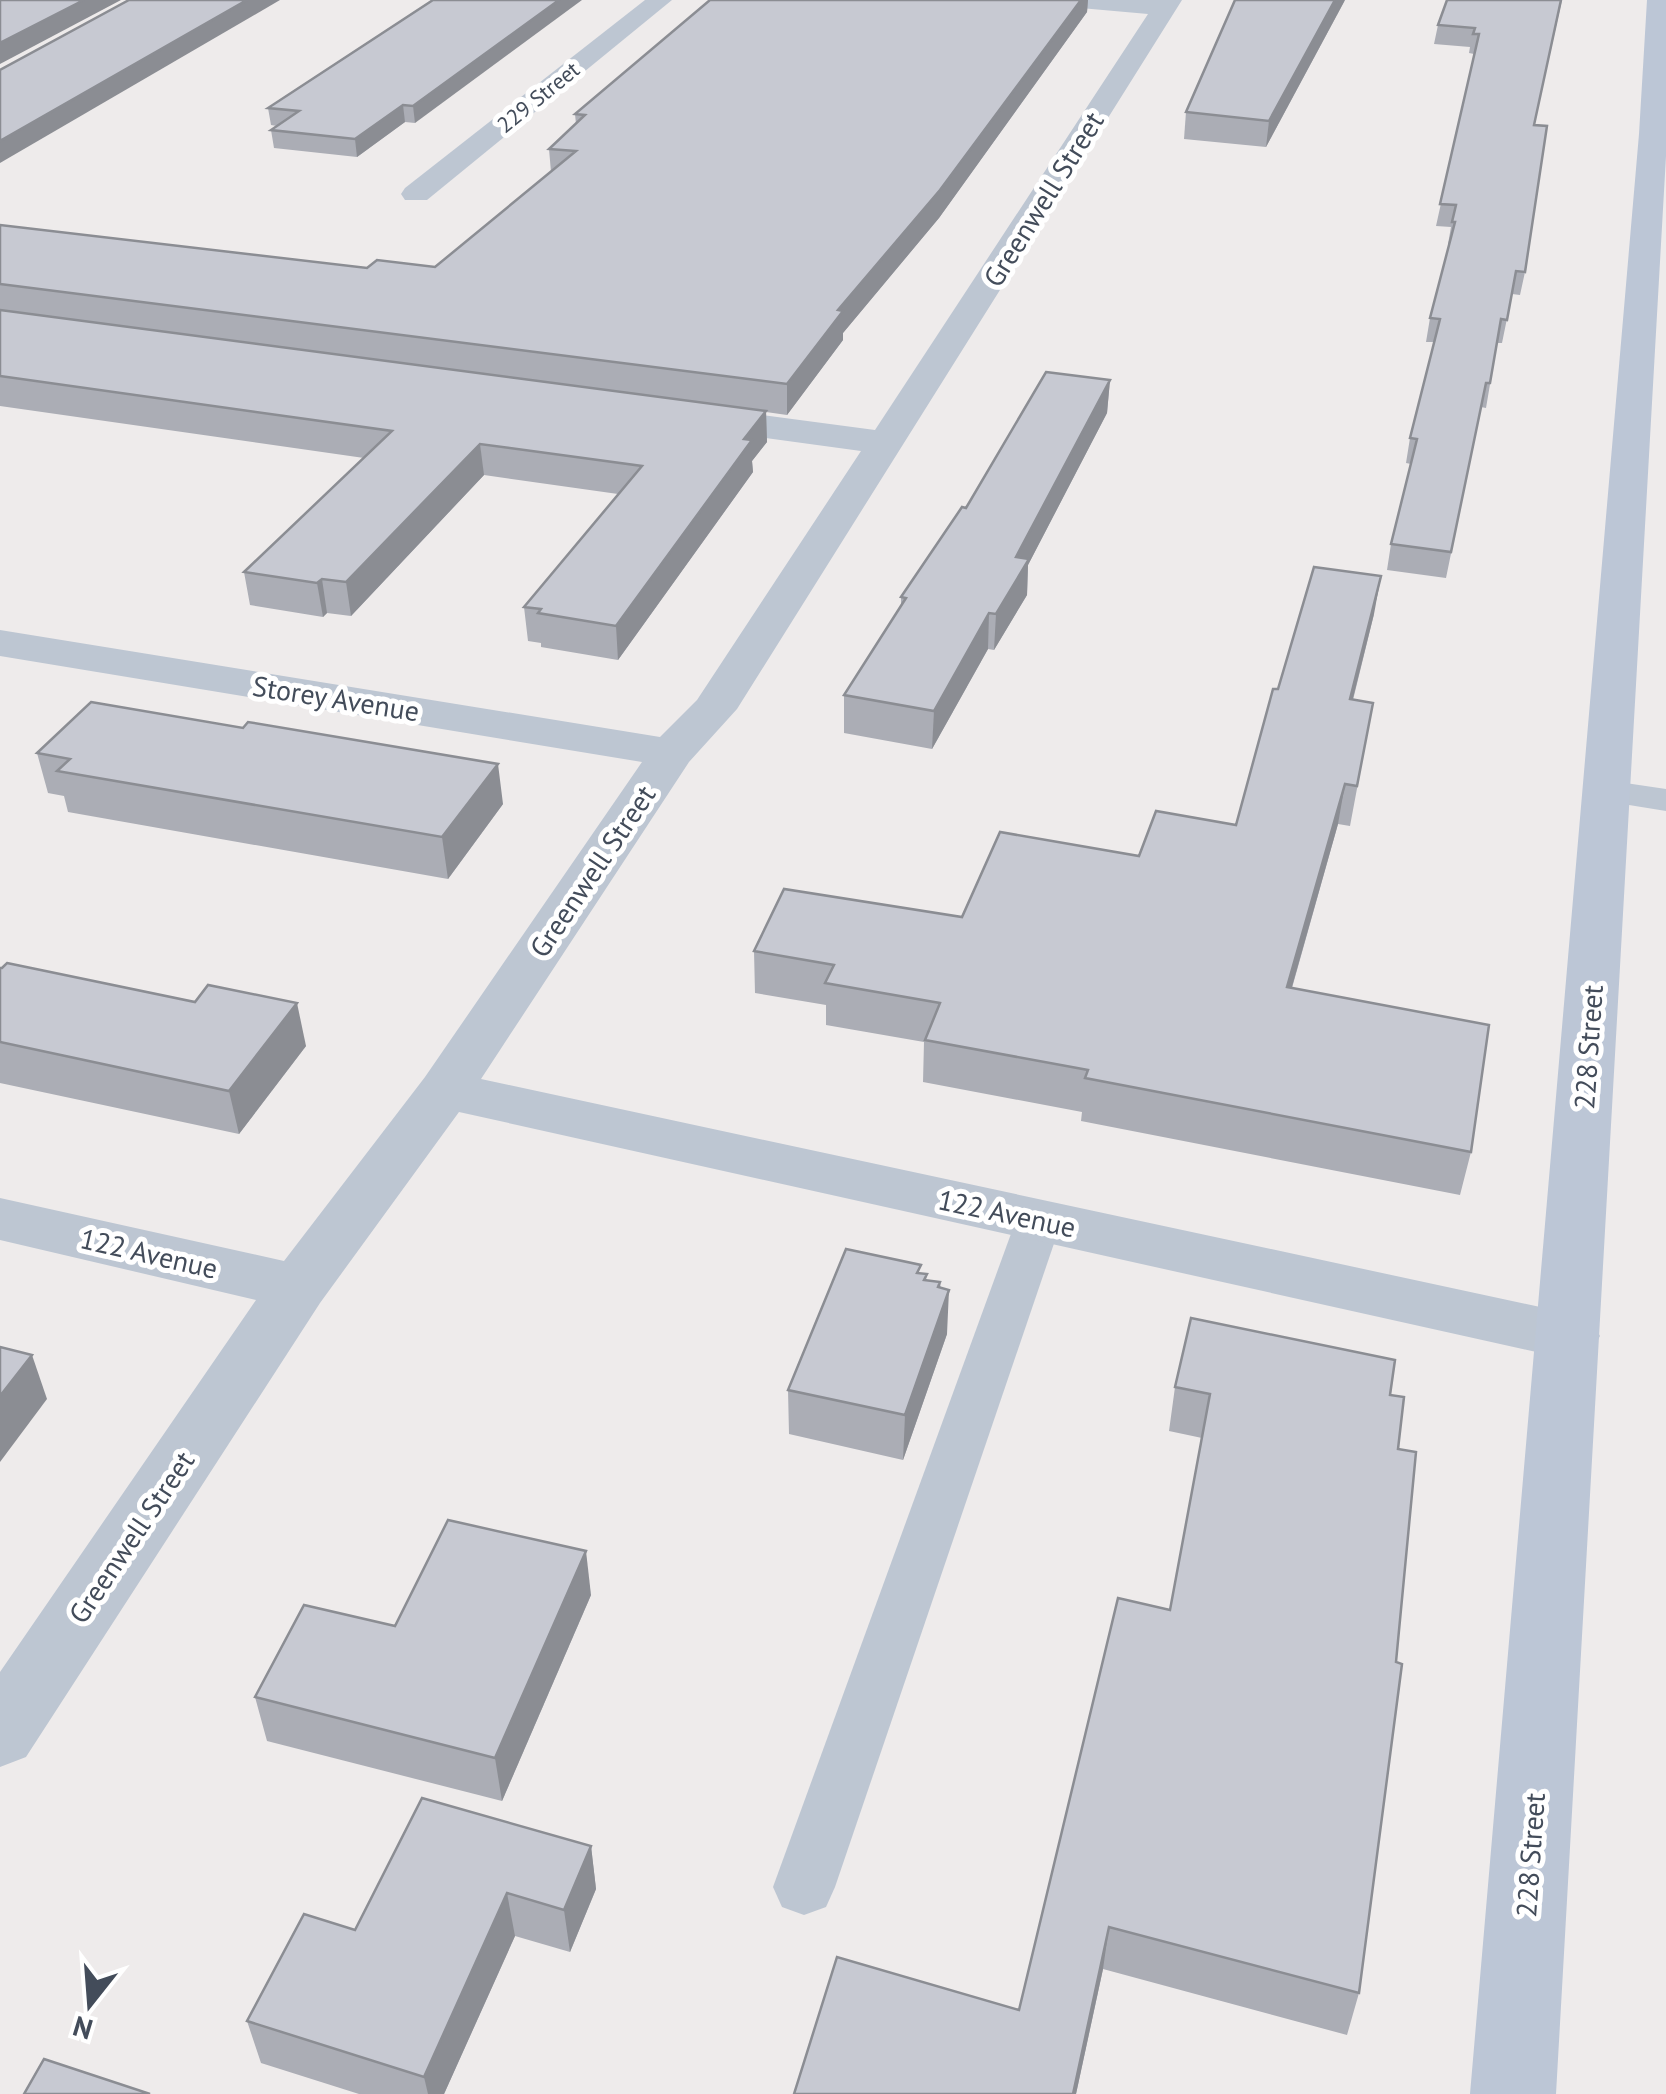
<svg xmlns="http://www.w3.org/2000/svg" width="1666" height="2094" viewBox="0 0 1666 2094" font-family="'PT Sans',sans-serif">
<style>
.lines{fill:none;stroke-linecap:round;stroke-linejoin:round}
.lane{fill:#bdc6d2;fill-rule:evenodd}
.street{fill:#bdc6d2;fill-rule:evenodd}
.secondary{fill:#bcc6d6;fill-rule:evenodd}
.wall{fill:#abadb5}
.shaded-wall{fill:#8b8d93}
.building{fill:#c7c9d2;stroke:#8b8d93;stroke-width:2.5}
.labels{text-anchor:middle;dominant-baseline:central;stroke-width:10;stroke-linejoin:round;paint-order:stroke}
.far-street-label{font-size:22px;fill:#434c5a;stroke:#fff}
.street-label{font-size:28px;fill:#434c5a;stroke:#fff}
</style>
<rect width="100%" height="100%" fill="#eeebeb"/>
<g class="lines">
<!-- lane -->
<g class="lane">
<path d="M 1605,780 L 1666,789 L 1666,811 L 1592,799 L 1587,791 L 1592,783 Z"/>
<path d="M 1039,1204 L 1055,1208 L 1062,1220 L 835,1887 L 826,1907 L 804,1915 L 782,1907 L 773,1887 L 1016,1220 L 1023,1208 Z"/>
</g>
<!-- street -->
<g class="street">
<path d="M 645,0 L 672,0 L 427,200 L 405,200 L 401,194 L 405,188 Z"/>
<path d="M 1057,0 L 1182,0 L 737,709 L 689,762 L 481,1079 L 1568,1313 L 1590,1319 L 1600,1336 L 1590,1353 L 1568,1359 L 459,1112 L 320,1303 L 26,1757 L 0,1767 L 0,1672 L 256,1300 L 0,1240 L 0,1198 L 284,1261 L 425,1077 L 642,762 L 0,656 L 0,630 L 660,737 L 697,700 L 861,451 L 693,428 L 680,425 L 675,417 L 680,409 L 693,406 L 875,430 L 1148,14 L 1069,7 Z"/>
</g>
<!-- secondary -->
<path class="secondary" d="M 1647,0 L 1666,0 L 1666,156 L 1556,2094 L 1470,2094 L 1639,134 Z"/>
</g>
<!-- wall -->
<g class="wall">
<path d="M 433,0 L 415,123 L 405,122 L 357,157 L 274,148 L 271,130 L 277,126 L 271,125 L 268,108 Z"/>
<path d="M 710,0 L 1088,0 L 1087,12 L 939,218 L 843,333 L 843,340 L 787,415 L 766,412 L 767,442 L 752,461 L 753,472 L 618,660 L 541,647 L 541,643 L 528,641 L 524,607 L 618,494 L 484,475 L 351,616 L 327,613 L 323,617 L 250,605 L 244,572 L 364,458 L 0,406 L 0,225 L 367,268 L 435,267 L 551,172 L 549,149 L 576,124 L 575,114 Z"/>
<path d="M 1345,0 L 1266,147 L 1184,139 L 1186,112 Z"/>
<path d="M 1562,0 L 1534,125 L 1525,272 L 1520,295 L 1512,294 L 1502,343 L 1497,343 L 1486,408 L 1481,407 L 1446,578 L 1387,570 L 1391,544 L 1411,464 L 1406,463 L 1410,438 L 1434,342 L 1426,342 L 1430,318 L 1450,244 L 1448,244 L 1451,227 L 1436,226 L 1474,54 L 1469,53 L 1470,47 L 1434,44 L 1438,25 Z"/>
<path d="M 1110,380 L 1107,413 L 1028,565 L 1027,595 L 994,650 L 988,649 L 932,749 L 844,733 L 844,695 L 901,606 L 901,597 L 966,508 Z"/>
<path d="M 1374,614 L 1353,700 L 1373,703 L 1350,826 L 1338,824 L 1292,988 L 1471,1152 L 1460,1195 L 1081,1121 L 1082,1112 L 923,1082 L 924,1042 L 826,1025 L 826,1005 L 755,993 L 754,951 L 962,917 L 1139,856 L 1236,825 L 1278,689 Z"/>
<path d="M 37,753 L 503,804 L 448,879 L 68,812 L 64,796 L 48,793 Z"/>
<path d="M 0,968 L 306,1046 L 239,1134 L 0,1083 Z"/>
<path d="M 920,1273 L 927,1274 L 926,1280 L 940,1282 L 947,1334 L 903,1460 L 789,1434 L 788,1390 Z"/>
<path d="M 1175,1387 L 1390,1395 L 1398,1449 L 1359,1993 L 1347,2035 L 1103,1969 L 1076,2094 L 1019,2010 L 1170,1610 L 1202,1438 L 1169,1431 Z"/>
<path d="M 591,1595 L 502,1801 L 267,1741 L 255,1697 L 395,1626 Z"/>
<path d="M 591,1846 L 596,1889 L 570,1952 L 515,1936 L 444,2094 L 359,2094 L 261,2063 L 247,2021 L 355,1930 Z"/>
</g>
<!-- shaded-wall -->
<g class="shaded-wall">
<path d="M 84,0 L 121,0 L 0,64 L 0,43 Z"/>
<path d="M 247,0 L 280,0 L 0,163 L 0,141 Z"/>
<path d="M 559,0 L 582,0 L 415,123 L 413,106 Z"/>
<path d="M 1081,0 L 1088,0 L 1087,12 L 939,218 L 843,333 L 843,340 L 787,415 L 787,384 L 838,310 Z"/>
<path d="M 1335,0 L 1345,0 L 1266,147 L 1269,121 Z"/>
<path d="M 403,105 L 405,122 L 357,157 L 355,139 Z"/>
<path d="M 1110,380 L 1107,413 L 1028,565 L 1027,595 L 994,650 L 996,614 L 1016,557 Z"/>
<path d="M 766,411 L 767,442 L 752,461 L 753,472 L 618,660 L 616,626 L 744,439 Z"/>
<path d="M 480,444 L 484,475 L 351,616 L 346,582 Z"/>
<path d="M 1381,576 L 1374,614 L 1343,738 L 1350,699 Z"/>
<path d="M 322,579 L 327,613 L 323,617 L 317,583 Z"/>
<path d="M 989,613 L 988,649 L 932,749 L 934,711 Z"/>
<path d="M 498,764 L 503,804 L 448,879 L 442,837 Z"/>
<path d="M 1345,784 L 1338,824 L 1280,1029 L 1287,987 Z"/>
<path d="M 297,1003 L 306,1046 L 239,1134 L 229,1091 Z"/>
<path d="M 940,1282 L 938,1320 L 949,1290 L 947,1334 L 903,1460 L 905,1415 Z"/>
<path d="M 32,1355 L 47,1399 L 0,1462 L 0,1396 Z"/>
<path d="M 586,1551 L 591,1595 L 502,1801 L 495,1758 Z"/>
<path d="M 591,1846 L 596,1889 L 570,1952 L 564,1910 Z"/>
<path d="M 507,1893 L 515,1936 L 444,2094 L 428,2094 L 424,2077 Z"/>
<path d="M 1109,1927 L 1103,1969 L 1076,2094 L 1073,2094 Z"/>
</g>
<!-- building -->
<g class="building">
<path d="M 0,0 L 84,0 L 0,43 Z"/>
<path d="M 129,0 L 247,0 L 0,141 L 0,70 Z"/>
<path d="M 433,0 L 559,0 L 413,106 L 403,105 L 355,139 L 271,130 L 299,111 L 268,108 Z"/>
<path d="M 710,0 L 1081,0 L 940,190 L 838,310 L 843,311 L 787,384 L 0,284 L 0,225 L 367,268 L 377,260 L 435,267 L 576,151 L 549,149 L 585,115 L 575,114 Z"/>
<path d="M 1235,0 L 1335,0 L 1269,121 L 1186,112 Z"/>
<path d="M 1447,0 L 1561,0 L 1534,125 L 1547,126 L 1525,272 L 1516,271 L 1507,320 L 1501,319 L 1490,383 L 1486,383 L 1451,552 L 1391,544 L 1417,439 L 1410,438 L 1440,319 L 1430,318 L 1455,222 L 1452,222 L 1456,205 L 1440,204 L 1479,34 L 1473,34 L 1475,28 L 1438,25 Z"/>
<path d="M 0,310 L 766,411 L 744,439 L 752,440 L 616,626 L 538,613 L 541,609 L 524,607 L 642,466 L 480,444 L 346,582 L 322,579 L 317,583 L 244,572 L 392,431 L 0,376 Z"/>
<path d="M 1046,372 L 1110,380 L 1016,557 L 1029,559 L 996,614 L 989,613 L 934,711 L 844,695 L 906,598 L 901,597 L 962,507 L 966,508 Z"/>
<path d="M 1314,567 L 1381,576 L 1350,699 L 1373,703 L 1357,786 L 1345,784 L 1287,987 L 1489,1025 L 1471,1152 L 1085,1078 L 1088,1070 L 925,1040 L 940,1003 L 825,983 L 834,965 L 754,951 L 784,889 L 962,917 L 1000,832 L 1139,856 L 1156,811 L 1236,825 L 1273,689 L 1278,689 Z"/>
<path d="M 91,702 L 243,728 L 248,722 L 498,764 L 442,837 L 57,771 L 70,759 L 37,753 Z"/>
<path d="M 7,963 L 195,1002 L 208,985 L 297,1003 L 229,1091 L 0,1042 L 0,968 L 2,968 Z"/>
<path d="M 846,1249 L 921,1265 L 917,1273 L 927,1274 L 924,1280 L 940,1282 L 938,1287 L 949,1290 L 905,1415 L 788,1390 Z"/>
<path d="M 1191,1318 L 1395,1360 L 1390,1395 L 1404,1397 L 1398,1449 L 1416,1452 L 1396,1662 L 1402,1664 L 1359,1993 L 1109,1927 L 1073,2094 L 794,2094 L 837,1957 L 1019,2010 L 1118,1598 L 1170,1610 L 1210,1394 L 1175,1387 Z"/>
<path d="M 0,1347 L 32,1355 L 0,1396 Z"/>
<path d="M 448,1520 L 586,1551 L 495,1758 L 255,1697 L 304,1605 L 395,1626 Z"/>
<path d="M 422,1798 L 591,1846 L 564,1910 L 507,1893 L 424,2077 L 247,2021 L 304,1914 L 355,1930 Z"/>
<path d="M 44,2059 L 150,2094 L 24,2094 Z"/>
</g>
<g class="labels">
<!-- far-street labels -->
<g class="far-street-label">
<text transform="translate(538 97) rotate(-39)">229 Street</text>
</g>
<!-- street labels -->
<g class="street-label">
<text transform="translate(1043 199) rotate(-58)">Greenwell Street</text>
<text transform="translate(336 698) rotate(9)">Storey Avenue</text>
<text transform="translate(592 871) rotate(-56)">Greenwell Street</text>
<text transform="translate(1588 1047) rotate(-86)">228 Street</text>
<text transform="translate(1007 1213) rotate(12)">122 Avenue</text>
<text transform="translate(149 1253) rotate(13)">122 Avenue</text>
<text transform="translate(131 1537) rotate(-56)">Greenwell Street</text>
<text transform="translate(1530 1855) rotate(-86)">228 Street</text>
</g>
</g>
<!-- north arrow -->
<g transform="translate(90 2004) rotate(197)" stroke="#ffffff" stroke-width="8" paint-order="stroke">
<path d="M0-8L18 38L0 25L-18 38Z" fill="#434c5a"/>
<text y="-15" font-size="28" font-weight="bold" text-anchor="middle" fill="#434c5a">N</text>
</g>
</svg>
